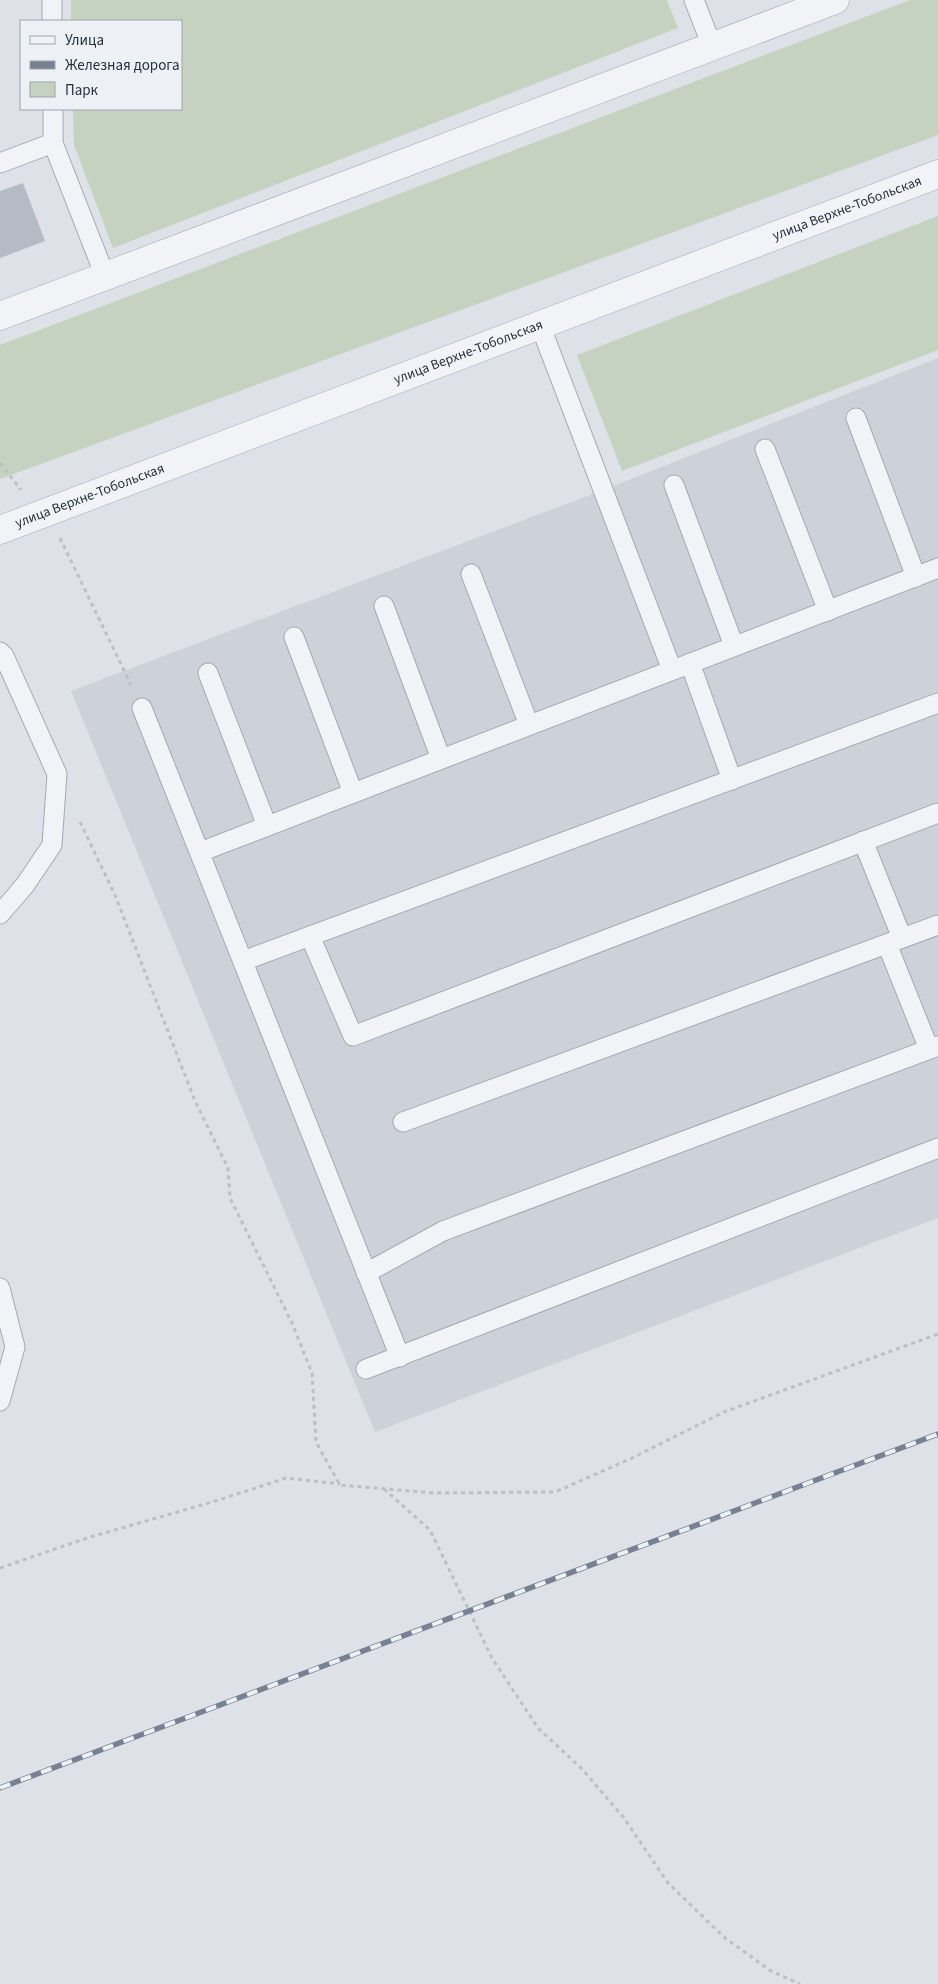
<svg xmlns="http://www.w3.org/2000/svg" width="938" height="1984" viewBox="0 0 938 1984" font-family="'Source Sans 3',sans-serif">
<style>
.built{fill:#ccd1da}
.green{fill:#c4d2bf}
.building{fill:#b5bbc5}
.lines{fill:none;stroke-linecap:round;stroke-linejoin:round}
.service-casing{stroke:#a3a9b2;stroke-width:21}
.minor-casing{stroke:#a3a9b2;stroke-width:29}
.tertiary-casing{stroke:#a3a9b2;stroke-width:29}
.path{stroke:#bcc0c6;stroke-width:3;stroke-dasharray:4 4;stroke-linecap:butt}
.service{stroke:#f1f3f6;stroke-width:19}
.minor{stroke:#f1f3f6;stroke-width:28}
.tertiary{stroke:#f1f3f6;stroke-width:28}
.rail-casing{stroke:#778192;stroke-width:5.5}
.rail{stroke:#edf1f5;stroke-width:4;stroke-dasharray:11;stroke-linecap:butt}
.labels{text-anchor:middle;dominant-baseline:central;stroke-width:4.5;stroke-linejoin:round;paint-order:stroke}
.street-label{font-size:14px;fill:#27303f;stroke:#edf1f5}
</style>
<rect width="100%" height="100%" fill="#dee2e8"/>
<!-- built -->
<path class="built" d="M 938,358 L 938,1218 L 375,1432 L 71,691 L 603,490 Z"/>
<!-- green -->
<g class="green">
<path d="M 71,0 L 667,0 L 678,28 L 113,248 L 74,145 L 73,109 L 181,109 L 181,21 L 71,21 Z"/>
<path d="M 910,0 L 938,0 L 938,135 L 0,479 L 0,345 Z"/>
<path d="M 938,216 L 938,350 L 622,471 L 577,355 Z"/>
</g>
<!-- building -->
<path class="building" d="M 23,183 L 45,241 L 0,258 L 0,191 Z"/>
<g class="lines">
<!-- service casing -->
<g class="service-casing">
<g id="service">
<path d="M 52,0 L 52,21"/>
<path d="M 694,0 L 712,46"/>
<path d="M 53,109 L 53,143"/>
<path d="M 0,163 L 53,143 L 105,276"/>
<path d="M 540,325 L 672,670"/>
<path d="M 856,418 L 916,577"/>
<path d="M 765,449 L 828,611"/>
<path d="M 674,485 L 734,646"/>
<path d="M 471,574 L 529,725"/>
<path d="M 384,606 L 441,759"/>
<path d="M 294,637 L 353,793"/>
<path d="M 0,652 L 4,656 L 57,774 L 52,845 L 25,885 L 0,914"/>
<path d="M 690,663 L 732,780"/>
<path d="M 208,673 L 267,826"/>
<path d="M 142,708 L 400,1357"/>
<path d="M 863,841 L 902,938"/>
<path d="M 200,852 L 938,568"/>
<path d="M 310,936 L 353,1036 L 938,813"/>
<path d="M 887,944 L 929,1049"/>
<path d="M 243,961 L 938,703"/>
<path d="M 403,1122 L 938,925"/>
<path d="M 366,1273 L 443,1231 L 938,1046"/>
<path d="M 0,1288 L 15,1347 L 0,1401"/>
<path d="M 366,1369 L 938,1148"/>
</g>
</g>
<!-- minor casing -->
<g class="minor-casing">
<path id="minor" d="M 0,316 L 835,0"/>
</g>
<!-- tertiary casing -->
<g class="tertiary-casing">
<g id="tertiary">
<path id="s1" d="M 0,530 L 938,174"/>
</g>
</g>
<!-- path -->
<g class="path">
<path d="M 0,463 L 21,490"/>
<path d="M 60,538 L 131,685"/>
<path d="M 80,822 L 115,895 L 195,1101 L 228,1168 L 230,1198 L 292,1323 L 312,1373 L 316,1442 L 340,1485 L 434,1493 L 555,1492 L 630,1459 L 724,1412 L 938,1334"/>
<path d="M 384,1489 L 430,1530 L 492,1658 L 538,1728 L 582,1769 L 624,1818 L 668,1883 L 725,1938 L 771,1971 L 800,1984"/>
<path d="M 0,1568 L 87,1538 L 219,1500 L 286,1478 L 340,1484"/>
</g>
<!-- service -->
<use href="#service" class="service"/>
<!-- minor -->
<use href="#minor" class="minor"/>
<!-- tertiary -->
<use href="#tertiary" class="tertiary"/>
<!-- rail casing -->
<g class="rail-casing">
<path id="rail" d="M 0,1788 L 938,1434"/>
</g>
<!-- rail -->
<use href="#rail" class="rail"/>
</g>
<g class="labels">
<!-- street labels -->
<g class="street-label">
<text stroke="none"><textPath href="#s1" startOffset="906">улица Верхне-Тобольская</textPath></text>
<text stroke="none"><textPath href="#s1" startOffset="501">улица Верхне-Тобольская</textPath></text>
<text stroke="none"><textPath href="#s1" startOffset="96">улица Верхне-Тобольская</textPath></text>
</g>
</g>
<!-- legend -->
<rect x="20" y="20" width="162" height="90" fill="#edf1f5" stroke="#9ea4ac"/>
<rect x="30" y="36" width="25" height="8" fill="#f1f3f6" stroke="#9ea4ac"/>
<text x="65" y="45" font-size="15" fill="#27303f">Улица</text>
<rect x="30" y="61" width="25" height="8" fill="#778192" stroke="#9ea4ac"/>
<text x="65" y="70" font-size="15" fill="#27303f">Железная дорога</text>
<rect x="30" y="82" width="25" height="15" fill="#c4d2bf" stroke="#9ea4ac"/>
<text x="65" y="95" font-size="15" fill="#27303f">Парк</text>
</svg>
